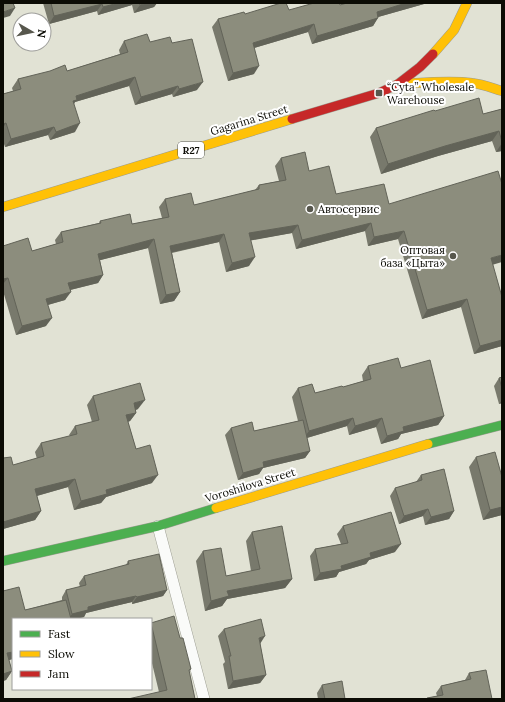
<svg xmlns="http://www.w3.org/2000/svg" width="505" height="702" viewBox="0 0 505 702" font-family="Lora,serif">
<style>
.lines{fill:none;stroke-linecap:round;stroke-linejoin:round}
.lane-casing{stroke:#9b9c91;stroke-width:12}
.fast-casing{stroke:#9b9c91;stroke-width:10}
.slow-casing{stroke:#9b9c91;stroke-width:10}
.jam-casing{stroke:#9b9c91;stroke-width:10}
.lane{stroke:#fafbf9;stroke-width:11}
.fast{stroke:#4caf50;stroke-width:9}
.slow{stroke:#ffc107;stroke-width:9}
.jam{stroke:#c62828;stroke-width:9}
.wall{fill:#78796c}
.shaded-wall{fill:#626358}
.building{fill:#8c8d7d;stroke:#626358}
.poi-dot{fill:#57574d;stroke:#fff;stroke-width:1.5}
.labels{text-anchor:middle;dominant-baseline:central;stroke-width:4;stroke-linejoin:round;paint-order:stroke}
.shield{fill:#fff;stroke:#555550;stroke-width:1}
.shield-label{font-size:10px;font-weight:bold;fill:#0c0c05}
.poi-label{font-size:11px;fill:#0c0c05;stroke:#fff;text-anchor:start}
.street-label{font-size:11px;fill:#0c0c05;stroke:#fff}
</style>
<rect width="100%" height="100%" fill="#e1e2d4"/>
<g class="lines">
<!-- lane casing -->
<g class="lane-casing">
<path id="lane" d="M 158,526 L 204,699"/>
</g>
<!-- fast casing -->
<g class="fast-casing">
<g id="fast">
<path d="M 428,444 L 502,425"/>
<path d="M 3,561 L 158,526 L 216,508"/>
</g>
</g>
<!-- slow casing -->
<g class="slow-casing">
<g id="slow">
<path d="M 433,54 L 454,30 L 467,3"/>
<path d="M 398,84 C 422,83 448,80 472,83 C 482,84 492,88 502,91"/>
<path d="M 3,207 L 292,119"/>
<path d="M 216,508 L 428,444"/>
</g>
</g>
<!-- jam casing -->
<g class="jam-casing">
<path id="jam" d="M 292,119 L 379,93 L 398,84 L 420,67 L 433,54"/>
</g>
<!-- lane -->
<use href="#lane" class="lane"/>
<!-- fast -->
<use href="#fast" class="fast"/>
<!-- slow -->
<use href="#slow" class="slow"/>
<!-- jam -->
<use href="#jam" class="jam"/>
</g>
<!-- wall -->
<g class="wall">
<path d="M 43,3 L 157,3 L 154,7 L 134,13 L 132,5 L 98,15 L 97,11 L 49,24 Z"/>
<path d="M 347,3 L 424,3 L 424,4 L 378,17 L 373,26 L 312,44 L 308,32 L 254,48 L 254,74 L 228,81 L 212,27 L 218,19 L 245,14 L 340,5 Z"/>
<path d="M 124,41 L 172,43 L 197,90 L 173,97 L 172,94 L 135,105 L 129,86 L 75,102 L 74,104 L 75,132 L 50,140 L 48,135 L 5,147 L 3,141 L 3,94 L 13,91 L 12,88 L 18,79 L 67,71 L 120,54 L 119,50 Z"/>
<path d="M 502,109 L 502,151 L 496,152 L 492,141 L 438,156 L 381,174 L 370,137 L 376,128 L 435,111 L 483,114 Z"/>
<path d="M 281,158 L 309,171 L 336,194 L 389,204 L 493,265 L 502,346 L 474,354 L 461,307 L 422,319 L 398,239 L 368,246 L 365,231 L 296,249 L 292,233 L 251,240 L 249,266 L 226,272 L 219,242 L 172,253 L 180,292 L 174,301 L 160,304 L 148,248 L 100,260 L 103,275 L 98,283 L 70,290 L 65,300 L 48,305 L 46,326 L 16,335 L 3,291 L 3,246 L 32,251 L 56,244 L 55,240 L 61,232 L 99,223 L 100,221 L 132,224 L 162,218 L 159,207 L 165,199 L 194,205 L 255,190 L 259,185 L 279,181 L 275,166 Z"/>
<path d="M 368,366 L 401,368 L 444,416 L 438,425 L 401,434 L 398,439 L 381,444 L 376,427 L 349,435 L 347,426 L 307,438 L 310,451 L 305,458 L 263,468 L 259,474 L 238,480 L 225,435 L 231,428 L 254,431 L 298,421 L 292,397 L 298,388 L 315,393 L 343,387 L 363,381 L 362,375 Z"/>
<path d="M 502,377 L 502,403 L 499,404 L 494,386 L 499,378 Z"/>
<path d="M 93,396 L 138,409 L 136,410 L 136,413 L 130,421 L 128,422 L 136,449 L 152,483 L 106,497 L 101,503 L 74,510 L 68,487 L 37,496 L 41,511 L 35,520 L 3,529 L 3,458 L 13,465 L 37,459 L 35,452 L 41,443 L 70,436 L 69,435 L 75,426 L 92,422 L 87,405 Z"/>
<path d="M 476,457 L 502,477 L 502,515 L 483,520 L 469,467 Z"/>
<path d="M 421,475 L 454,511 L 449,519 L 425,525 L 423,516 L 399,524 L 390,496 L 395,488 L 416,482 Z"/>
<path d="M 343,526 L 395,552 L 369,560 L 366,564 L 339,572 L 336,577 L 314,581 L 310,556 L 315,549 L 341,544 L 337,534 Z"/>
<path d="M 252,532 L 292,579 L 285,588 L 227,599 L 222,606 L 205,611 L 196,561 L 203,551 L 226,576 L 251,571 L 246,541 Z"/>
<path d="M 128,561 L 167,590 L 163,596 L 132,604 L 132,602 L 102,609 L 86,613 L 84,617 L 75,619 L 13,619 L 9,660 L 12,671 L 6,680 L 3,681 L 3,591 L 25,610 L 62,600 L 62,597 L 66,590 L 80,587 L 79,583 L 84,576 L 126,565 Z"/>
<path d="M 151,623 L 180,638 L 191,669 L 189,671 L 195,699 L 159,692 L 151,659 Z"/>
<path d="M 224,629 L 260,643 L 266,675 L 260,683 L 228,689 L 223,664 L 225,662 L 218,636 Z"/>
<path d="M 469,673 L 492,699 L 426,699 L 427,698 L 437,696 L 436,693 L 441,686 L 465,680 Z"/>
<path d="M 322,685 L 345,699 L 318,699 L 317,693 Z"/>
</g>
<!-- shaded-wall -->
<g class="shaded-wall">
<path d="M 118,3 L 133,3 L 132,5 L 98,15 L 103,7 Z"/>
<path d="M 148,3 L 157,3 L 154,7 L 134,13 L 140,5 Z"/>
<path d="M 406,3 L 424,3 L 424,4 L 371,19 L 377,12 Z"/>
<path d="M 102,4 L 97,11 L 49,24 L 54,16 Z"/>
<path d="M 15,8 L 10,16 L 3,18 L 3,12 Z"/>
<path d="M 378,18 L 373,26 L 312,44 L 317,36 Z"/>
<path d="M 314,24 L 308,32 L 247,50 L 253,43 Z"/>
<path d="M 259,66 L 254,74 L 228,81 L 233,73 Z"/>
<path d="M 135,77 L 129,86 L 75,102 L 71,108 L 67,109 L 76,96 Z"/>
<path d="M 203,82 L 197,90 L 173,97 L 179,89 Z"/>
<path d="M 178,86 L 172,94 L 135,105 L 141,97 Z"/>
<path d="M 6,123 L 3,128 L 3,124 Z"/>
<path d="M 80,123 L 75,132 L 50,140 L 56,132 Z"/>
<path d="M 54,127 L 48,135 L 5,147 L 11,139 Z"/>
<path d="M 499,131 L 492,141 L 438,156 L 381,174 L 388,164 L 445,146 Z"/>
<path d="M 502,143 L 502,151 L 496,152 Z"/>
<path d="M 371,223 L 365,231 L 296,249 L 302,240 Z"/>
<path d="M 298,225 L 292,233 L 243,242 L 249,233 Z"/>
<path d="M 404,231 L 398,239 L 368,246 L 374,237 Z"/>
<path d="M 224,234 L 219,242 L 164,254 L 170,246 Z"/>
<path d="M 154,239 L 148,248 L 93,262 L 98,254 Z"/>
<path d="M 502,255 L 502,262 L 485,267 L 491,258 Z"/>
<path d="M 255,257 L 249,266 L 226,272 L 232,263 Z"/>
<path d="M 103,275 L 98,283 L 62,292 L 68,283 Z"/>
<path d="M 8,278 L 3,284 L 3,279 Z"/>
<path d="M 71,292 L 65,300 L 40,307 L 46,299 Z"/>
<path d="M 180,292 L 174,301 L 160,304 L 166,295 Z"/>
<path d="M 467,299 L 461,307 L 422,319 L 427,310 Z"/>
<path d="M 52,318 L 46,326 L 16,335 L 22,326 Z"/>
<path d="M 502,340 L 502,346 L 474,354 L 480,346 Z"/>
<path d="M 145,400 L 138,409 L 128,412 L 134,403 Z"/>
<path d="M 502,400 L 502,403 L 499,404 Z"/>
<path d="M 136,413 L 130,421 L 120,424 L 126,415 Z"/>
<path d="M 444,416 L 438,425 L 401,434 L 398,439 L 381,444 L 387,436 L 403,427 Z"/>
<path d="M 353,418 L 347,426 L 303,439 L 309,431 Z"/>
<path d="M 382,418 L 376,427 L 349,435 L 355,426 Z"/>
<path d="M 310,451 L 305,458 L 263,468 L 259,474 L 238,480 L 243,473 L 263,462 Z"/>
<path d="M 158,475 L 152,483 L 106,497 L 101,503 L 74,510 L 81,501 L 106,490 Z"/>
<path d="M 75,479 L 68,487 L 29,498 L 35,489 Z"/>
<path d="M 502,507 L 502,515 L 483,520 L 490,510 Z"/>
<path d="M 428,509 L 423,516 L 399,524 L 404,516 Z"/>
<path d="M 41,511 L 35,520 L 3,529 L 3,522 Z"/>
<path d="M 454,511 L 449,519 L 425,525 L 431,517 Z"/>
<path d="M 401,544 L 395,552 L 369,560 L 366,564 L 339,572 L 336,577 L 314,581 L 320,573 L 370,553 Z"/>
<path d="M 292,579 L 285,588 L 227,599 L 222,606 L 205,611 L 211,601 L 227,591 Z"/>
<path d="M 167,590 L 163,596 L 132,604 L 137,597 Z"/>
<path d="M 136,596 L 132,602 L 86,613 L 84,617 L 75,619 L 68,619 L 72,614 L 88,607 L 107,602 Z"/>
<path d="M 265,636 L 260,644 L 259,638 Z"/>
<path d="M 13,652 L 13,659 L 3,662 L 7,653 Z"/>
<path d="M 12,671 L 6,680 L 3,681 L 3,674 Z"/>
<path d="M 266,675 L 260,683 L 228,689 L 233,681 Z"/>
</g>
<!-- building -->
<g class="building">
<path d="M 3,3 L 13,3 L 15,8 L 3,12 Z"/>
<path d="M 51,3 L 118,3 L 103,7 L 102,4 L 54,16 Z"/>
<path d="M 139,3 L 148,3 L 140,5 Z"/>
<path d="M 281,3 L 286,3 L 289,10 L 314,3 L 339,3 L 340,5 L 347,3 L 406,3 L 377,12 L 378,18 L 317,36 L 314,24 L 253,43 L 259,66 L 233,73 L 218,19 L 244,12 L 245,14 Z"/>
<path d="M 147,34 L 150,42 L 170,37 L 172,43 L 192,39 L 203,82 L 179,89 L 178,86 L 141,97 L 135,77 L 76,96 L 77,100 L 73,101 L 80,123 L 56,132 L 54,127 L 11,139 L 6,123 L 3,124 L 3,94 L 21,89 L 18,79 L 50,71 L 65,65 L 67,71 L 128,52 L 124,41 Z"/>
<path d="M 479,98 L 483,114 L 502,109 L 502,142 L 499,131 L 445,146 L 388,164 L 376,128 L 434,110 L 435,111 Z"/>
<path d="M 305,152 L 309,171 L 329,166 L 336,194 L 384,184 L 389,204 L 498,171 L 502,184 L 502,255 L 491,258 L 502,297 L 502,340 L 480,346 L 467,299 L 427,310 L 404,231 L 374,237 L 371,223 L 302,240 L 298,225 L 249,233 L 255,257 L 232,263 L 224,234 L 170,246 L 180,292 L 166,295 L 154,239 L 98,254 L 103,275 L 68,283 L 71,292 L 46,299 L 52,318 L 22,326 L 8,278 L 3,279 L 3,246 L 28,238 L 32,251 L 63,242 L 61,232 L 101,223 L 100,221 L 130,214 L 132,224 L 169,217 L 165,199 L 191,193 L 194,205 L 259,189 L 259,185 L 286,180 L 281,158 Z"/>
<path d="M 398,358 L 401,368 L 430,360 L 444,416 L 403,427 L 404,431 L 387,436 L 382,418 L 355,426 L 353,418 L 309,431 L 298,388 L 312,384 L 315,393 L 342,386 L 343,387 L 371,379 L 368,366 Z"/>
<path d="M 502,377 L 502,388 L 499,378 Z"/>
<path d="M 140,383 L 145,400 L 134,403 L 136,413 L 126,415 L 136,449 L 150,445 L 158,475 L 106,490 L 107,494 L 81,501 L 75,479 L 35,489 L 41,511 L 3,522 L 3,458 L 11,457 L 13,465 L 44,456 L 41,443 L 77,434 L 75,426 L 99,420 L 93,396 Z"/>
<path d="M 303,420 L 310,451 L 263,462 L 264,467 L 243,473 L 231,428 L 252,422 L 254,431 Z"/>
<path d="M 495,452 L 502,477 L 502,507 L 490,510 L 476,457 Z"/>
<path d="M 444,469 L 454,511 L 431,517 L 428,509 L 404,516 L 395,488 L 422,480 L 421,475 Z"/>
<path d="M 391,512 L 401,544 L 370,553 L 371,557 L 341,566 L 342,569 L 320,573 L 315,549 L 348,543 L 343,526 Z"/>
<path d="M 282,526 L 292,579 L 227,591 L 229,596 L 211,601 L 203,551 L 221,548 L 226,576 L 260,569 L 252,532 Z"/>
<path d="M 159,554 L 167,590 L 137,597 L 136,596 L 107,602 L 88,607 L 88,610 L 72,614 L 66,590 L 86,585 L 84,576 L 129,564 L 128,561 Z"/>
<path d="M 19,587 L 25,610 L 66,600 L 71,619 L 13,619 L 13,652 L 7,653 L 12,671 L 3,674 L 3,591 Z"/>
<path d="M 174,616 L 180,638 L 183,638 L 191,669 L 189,670 L 195,699 L 128,699 L 167,690 L 151,623 Z"/>
<path d="M 261,619 L 265,636 L 259,638 L 266,675 L 233,681 L 229,656 L 231,656 L 224,629 Z"/>
<path d="M 486,670 L 492,699 L 427,699 L 427,698 L 443,695 L 441,686 L 471,679 L 469,673 Z"/>
<path d="M 342,681 L 345,699 L 325,699 L 322,685 Z"/>
</g>
<!-- markers -->
<g class="poi-dot">
<rect x="375" y="89" width="8" height="8" rx="2"/>
<circle cx="310" cy="209" r="4"/>
<circle cx="453" cy="256" r="4"/>
</g>
<g class="labels">
<!-- shield labels -->
<rect class="shield" x="178" y="142" width="26" height="16" rx="3"/>
<g class="shield-label">
<text x="191" y="150">R27</text>
</g>
<!-- poi labels -->
<g class="poi-label">
<text x="387" y="87">“Cyta” Wholesale<tspan x="387" dy="13">Warehouse</tspan></text>
<text x="318" y="209">Автосервис</text>
<text x="445" y="250" text-anchor="end">Оптовая<tspan x="445" dy="13">база «Цыта»</tspan></text>
</g>
<!-- street labels -->
<g class="street-label">
<text transform="translate(249 120) rotate(-17)">Gagarina Street</text>
<text transform="translate(250 485) rotate(-17)">Voroshilova Street</text>
</g>
</g>
<!-- border -->
<rect width="505" height="702" fill="none" stroke="#0c0c05" stroke-width="8"/>
<!-- legend -->
<rect x="12" y="618" width="140" height="72" fill="#ffffff" stroke="#9e9e9b"/>
<rect x="20" y="631" width="20" height="6" fill="#4caf50" stroke="#9e9e9b"/>
<text x="48" y="638" font-size="12" fill="#0c0c05">Fast</text>
<rect x="20" y="651" width="20" height="6" fill="#ffc107" stroke="#9e9e9b"/>
<text x="48" y="658" font-size="12" fill="#0c0c05">Slow</text>
<rect x="20" y="671" width="20" height="6" fill="#c62828" stroke="#9e9e9b"/>
<text x="48" y="678" font-size="12" fill="#0c0c05">Jam</text>
<!-- north arrow -->
<g transform="translate(32 32) rotate(99)"><circle r="19" fill="#ffffff" stroke="#9e9e9b"/>
<path d="M0-3L7 15L0 10L-7 15Z" fill="#57574d"/>
<text y="-6" font-size="11" font-weight="bold" text-anchor="middle" fill="#0c0c05">N</text>
</g>
</svg>
